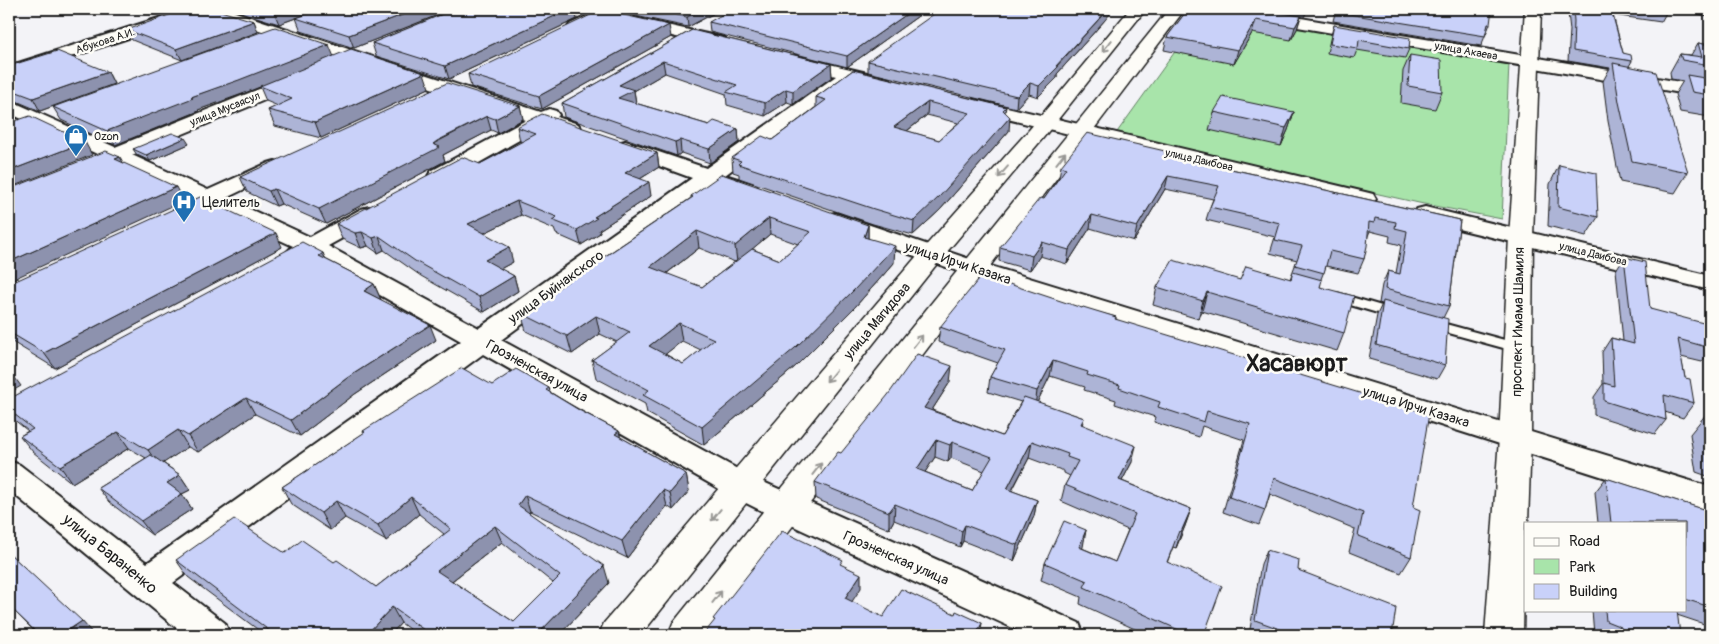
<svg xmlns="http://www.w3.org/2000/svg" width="1719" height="644" viewBox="0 0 1719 644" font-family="Pangolin,sans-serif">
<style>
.green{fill:#a8e4aa;stroke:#628063}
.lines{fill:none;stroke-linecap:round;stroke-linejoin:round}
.service-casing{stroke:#1c1c1c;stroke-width:4}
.minor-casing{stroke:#1c1c1c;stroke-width:4}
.secondary-casing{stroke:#1c1c1c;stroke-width:3}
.service{fill:#fdfcf7;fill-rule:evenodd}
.minor{fill:#fdfcf7;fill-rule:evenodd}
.secondary{fill:#fdfcf7;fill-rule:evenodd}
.wall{fill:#adb4d6;stroke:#1c1c1c;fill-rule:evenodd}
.shaded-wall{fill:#8d92ae;stroke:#1c1c1c}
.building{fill:#c9d1f9;stroke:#1c1c1c;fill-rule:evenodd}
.oneway{stroke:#989794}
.labels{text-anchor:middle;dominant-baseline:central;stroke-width:5;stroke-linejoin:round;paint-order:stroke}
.far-street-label{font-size:11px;fill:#1c1c1c;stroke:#fdfcf7}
.far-poi-label{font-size:11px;fill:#1c1c1c;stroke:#fdfcf7;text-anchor:start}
.poi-label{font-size:14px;fill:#1c1c1c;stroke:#fdfcf7;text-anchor:start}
.street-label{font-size:14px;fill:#1c1c1c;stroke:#fdfcf7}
.near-street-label{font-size:16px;fill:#1c1c1c;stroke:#fdfcf7}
.town-label{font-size:24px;font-weight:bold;fill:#1c1c1c;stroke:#fdfcf7}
</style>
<rect width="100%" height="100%" fill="#f3f3f7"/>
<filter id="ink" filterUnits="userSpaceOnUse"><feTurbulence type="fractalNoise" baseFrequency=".02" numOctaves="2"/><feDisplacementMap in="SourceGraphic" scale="10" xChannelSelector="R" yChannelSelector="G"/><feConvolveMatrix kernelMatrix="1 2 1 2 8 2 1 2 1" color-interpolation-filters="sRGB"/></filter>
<g filter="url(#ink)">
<!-- green -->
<path class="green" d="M 1205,10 L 1509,64 L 1502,219 L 1419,203 L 1115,135 Z"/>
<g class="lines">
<!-- service casing -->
<g class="service-casing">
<g id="service">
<path d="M 1337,293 L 1399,311 L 1401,314 L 1395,318 L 1333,300 L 1331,297 L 1333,294 Z"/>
<path d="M 1431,320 L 1523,345 L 1524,348 L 1518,352 L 1427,327 L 1425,324 L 1427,321 Z"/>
</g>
</g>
<!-- minor casing -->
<g class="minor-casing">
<g id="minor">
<path d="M 203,9 L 226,9 L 541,112 L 549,109 L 556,111 L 559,115 L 557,117 L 578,124 L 581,128 L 578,132 L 571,134 L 544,126 L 447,181 L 439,182 L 431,181 L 428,176 L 431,171 L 526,120 L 206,12 Z"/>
<path d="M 602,9 L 622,9 L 619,12 L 582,30 L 570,30 L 568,27 L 570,24 Z"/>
<path d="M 1214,9 L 1248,9 L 1710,87 L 1710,98 L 1222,14 L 1217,12 Z"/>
<path d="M 1695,9 L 1710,9 L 1710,15 L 1698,12 Z"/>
<path d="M 162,17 L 168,19 L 170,22 L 168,25 L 9,77 L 9,66 Z"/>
<path d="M 635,18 L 725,38 L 727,42 L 725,46 L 719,47 L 629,26 L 627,23 L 629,20 Z"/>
<path d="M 796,56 L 888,78 L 891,82 L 888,86 L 882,87 L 852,80 L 725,175 L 756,185 L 759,190 L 756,195 L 748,197 L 712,185 L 501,340 L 752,477 L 1079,623 L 1084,635 L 1028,635 L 774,517 L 730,495 L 483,354 L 173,583 L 225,623 L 230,635 L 185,635 L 9,490 L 9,461 L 20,465 L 147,563 L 461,341 L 311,256 L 298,260 L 290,258 L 286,253 L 293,246 L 208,207 L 200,209 L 192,207 L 189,202 L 191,199 L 114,162 L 104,165 L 97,163 L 94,159 L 97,154 L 9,113 L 9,100 L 115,147 L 289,77 L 295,76 L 301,77 L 304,81 L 301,85 L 132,155 L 208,190 L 268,163 L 275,161 L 282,163 L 285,167 L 282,171 L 226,198 L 310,237 L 361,209 L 369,207 L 377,209 L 380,214 L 377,219 L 328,246 L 479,328 L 692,178 L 618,151 L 615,147 L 618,143 L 625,141 L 632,143 L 706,168 L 836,76 L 790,65 L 787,61 L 790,57 Z"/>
<path d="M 973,99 L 1365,192 L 1373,194 L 1376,199 L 1373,204 L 1365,206 L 966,109 L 964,105 L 966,101 Z"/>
<path d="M 1425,207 L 1710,276 L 1710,290 L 1417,219 L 1414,214 L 1417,209 Z"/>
<path d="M 835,213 L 984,264 L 1710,487 L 1710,511 L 966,274 L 827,225 L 824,220 L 827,215 Z"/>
</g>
</g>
<!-- secondary casing -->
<g class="secondary-casing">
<g id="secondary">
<path d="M 1130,9 L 1146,9 L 1043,138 L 940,260 L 641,635 L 599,635 L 604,623 L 922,250 L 1029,130 Z"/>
<path d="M 1169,9 L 1185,9 L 710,635 L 668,635 L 673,623 Z"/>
<path d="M 1525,9 L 1541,9 L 1533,237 L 1531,438 L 1528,523 L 1525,523 L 1523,635 L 1485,635 L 1499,438 L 1509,237 Z"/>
</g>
</g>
<!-- service -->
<use href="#service" class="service"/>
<!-- minor -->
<use href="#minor" class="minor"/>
<!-- secondary -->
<use href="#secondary" class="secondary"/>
</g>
<!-- wall -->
<g class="wall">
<path d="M 231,9 L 321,9 L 279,24 Z"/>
<path d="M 453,9 L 354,48 L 301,31 L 296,18 Z"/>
<path d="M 455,9 L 575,9 L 577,19 L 449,79 L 376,56 L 372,43 Z"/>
<path d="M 620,9 L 722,9 L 688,27 L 621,13 Z"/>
<path d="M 928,9 L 847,67 L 710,32 L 709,22 Z"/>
<path d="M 1188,9 L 1308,9 L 1304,17 L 1301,16 L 1297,29 L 1291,40 L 1252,33 L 1234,64 L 1164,50 L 1167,37 Z"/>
<path d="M 1336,9 L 1360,9 L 1374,11 L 1490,24 L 1481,46 L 1333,21 Z"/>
<path d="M 1570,9 L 1665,9 L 1666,13 L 1661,22 L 1613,15 L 1623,53 L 1632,61 L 1629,66 L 1688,172 L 1675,193 L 1620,182 L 1608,121 L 1603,81 L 1610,68 L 1568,61 L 1570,30 L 1568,13 Z"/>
<path d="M 1105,20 L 1057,74 L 1057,78 L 1038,97 L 1029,94 L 1016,108 L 868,72 L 868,61 Z"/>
<path d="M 254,21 L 258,32 L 182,60 L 132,40 L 127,30 Z"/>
<path d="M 1334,25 L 1409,49 L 1405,58 L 1357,50 L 1354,58 L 1327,53 L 1331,35 Z"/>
<path d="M 692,30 L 831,64 L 832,77 L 793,104 L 787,102 L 765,116 L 727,105 L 726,94 L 665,73 L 634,91 L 636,103 L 635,103 L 709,125 L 738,129 L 739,142 L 710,163 L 681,153 L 677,156 L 564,117 L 562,103 Z"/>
<path d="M 671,37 L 542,109 L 471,87 L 468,74 Z"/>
<path d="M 1698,43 L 1710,45 L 1710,117 L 1680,112 L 1675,94 L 1683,81 L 1671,79 L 1670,72 L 1680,54 L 1691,55 Z"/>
<path d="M 1410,55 L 1442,92 L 1435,109 L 1401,103 L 1403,71 Z"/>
<path d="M 333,56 L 429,88 L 321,138 L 275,126 L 268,110 L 278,106 L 266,101 L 260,87 L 198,110 L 199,111 L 115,145 L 61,120 L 53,107 Z"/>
<path d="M 9,66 L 108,72 L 114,84 L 40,111 L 9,98 Z"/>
<path d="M 853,70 L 1006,107 L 1005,112 L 1009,131 L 940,210 L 913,235 L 873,224 L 739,178 L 739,174 L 733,172 L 732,158 L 772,140 L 816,107 L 816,97 ZM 927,115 L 958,123 L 939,140 L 907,131 Z"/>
<path d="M 520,106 L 523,119 L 498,133 L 491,130 L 443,155 L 445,161 L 326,224 L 281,204 L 276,206 L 247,192 L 240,177 Z"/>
<path d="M 1214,112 L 1294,112 L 1288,130 L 1281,146 L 1209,130 Z"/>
<path d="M 517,127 L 657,153 L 659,167 L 640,179 L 651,196 L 599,230 L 600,233 L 581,245 L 556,234 L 554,229 L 521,215 L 484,233 L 513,262 L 500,269 L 514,276 L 518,291 L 484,312 L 421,276 L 384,250 L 378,253 L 368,246 L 361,248 L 342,239 L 336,224 L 480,164 L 522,142 L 520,141 Z"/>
<path d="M 189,144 L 150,161 L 137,155 L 133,149 Z"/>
<path d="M 1165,151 L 1164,153 L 1204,163 L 1460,220 L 1449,306 L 1443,318 L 1445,365 L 1437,379 L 1369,359 L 1377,315 L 1382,304 L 1379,303 L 1382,285 L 1388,271 L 1396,273 L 1401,245 L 1389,242 L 1390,236 L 1370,231 L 1368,236 L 1364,259 L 1358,273 L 1326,266 L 1321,279 L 1320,287 L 1344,333 L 1337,351 L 1202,311 L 1198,319 L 1153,305 L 1157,287 L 1240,280 L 1290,279 L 1297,260 L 1270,253 L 1275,237 L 1206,220 L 1210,207 L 1213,199 L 1165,189 L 1134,241 L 1090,228 L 1067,264 L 1040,256 L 1030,270 L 999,261 L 1000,247 L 1044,199 L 1059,177 L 1061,166 Z"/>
<path d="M 1559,165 L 1598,217 L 1586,236 L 1548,226 L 1550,184 Z"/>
<path d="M 691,196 L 868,225 L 868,238 L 894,263 L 855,307 L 796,366 L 704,445 L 647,413 L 645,404 L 596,378 L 592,360 L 617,342 L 600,334 L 572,354 L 526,331 L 521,313 L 691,198 ZM 770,234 L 798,244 L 780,260 L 752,249 ZM 699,248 L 735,262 L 702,287 L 666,274 ZM 682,341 L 701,350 L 683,364 L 665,354 Z"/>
<path d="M 282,247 L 55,368 L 9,340 L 9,284 Z"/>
<path d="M 323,253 L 325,259 L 374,284 L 381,300 L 436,340 L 355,394 L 300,436 L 255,414 L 198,452 L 188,447 L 163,463 L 180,475 L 190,490 L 182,494 L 192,509 L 152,535 L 109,502 L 98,488 L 146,458 L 129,448 L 72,483 L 33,452 L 20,436 L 28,431 L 12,418 L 9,414 L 9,399 Z"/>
<path d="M 1624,257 L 1650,309 L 1710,339 L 1710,351 L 1702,362 L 1681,357 L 1685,378 L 1694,403 L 1683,418 L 1665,412 L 1666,420 L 1655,434 L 1594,415 L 1594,397 L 1603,384 L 1602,352 L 1611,338 L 1623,341 L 1616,270 Z"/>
<path d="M 1082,308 L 1116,317 L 1116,319 L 1413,507 L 1411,557 L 1401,573 L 1349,552 L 1355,529 L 1270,494 L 1265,510 L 1259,525 L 1223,512 L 1244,440 L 1202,426 L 1199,437 L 1154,422 L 1155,417 L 1115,404 L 1116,400 L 1084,390 L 1085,387 L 1050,376 L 1037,402 L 1084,418 L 1082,425 L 1132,462 L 1122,481 L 1191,509 L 1185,526 L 1176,548 L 1173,547 L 1167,563 L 1204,635 L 1148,635 L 1080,604 L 1081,597 L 1041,580 L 1045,563 L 1086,530 L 1082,548 L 1115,562 L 1128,530 L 1061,501 L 1065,485 L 1070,476 L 1064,473 L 1064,471 L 1029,458 L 1012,491 L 1037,500 L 1034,516 L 1014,561 L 963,541 L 960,547 L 894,520 L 889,529 L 816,499 L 815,482 L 950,382 L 932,410 L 1002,436 L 1021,402 L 988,392 L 990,377 L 998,363 L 938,342 L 940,327 ZM 935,457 L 948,462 L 951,458 L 984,471 L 972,491 L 925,472 Z"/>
<path d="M 492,385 L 549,388 L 550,392 L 579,410 L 619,431 L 620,437 L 686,474 L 689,491 L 673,510 L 667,506 L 627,558 L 530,511 L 529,513 L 609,583 L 559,635 L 417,635 L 401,623 L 390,635 L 265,635 L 188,577 L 176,560 L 285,553 L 334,562 L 376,587 L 444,534 L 419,514 L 386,541 L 345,518 L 330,530 L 291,504 L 282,487 L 364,433 L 363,431 ZM 502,542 L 553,583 L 514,622 L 452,581 Z"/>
<path d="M 1707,413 L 1710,414 L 1710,477 L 1696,472 L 1690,434 Z"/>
<path d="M 1606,478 L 1710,527 L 1710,626 L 1677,615 L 1680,635 L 1594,635 L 1592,610 L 1685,610 L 1685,523 L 1598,523 L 1595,492 Z"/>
<path d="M 1267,550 L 1298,570 L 1392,635 L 1249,635 L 1261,564 Z"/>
<path d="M 9,553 L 94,635 L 38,635 L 9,606 Z"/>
</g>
<!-- shaded-wall -->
<g class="shaded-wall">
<path d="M 283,9 L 321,9 L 279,24 L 274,12 Z"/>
<path d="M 418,9 L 453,9 L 354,48 L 349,35 Z"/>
<path d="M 570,9 L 575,9 L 577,19 L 449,79 L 445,66 Z"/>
<path d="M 702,9 L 722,9 L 688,27 L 687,17 Z"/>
<path d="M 914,9 L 928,9 L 847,67 L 847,56 Z"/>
<path d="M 1108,9 L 1114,9 L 1105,20 L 1057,74 L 1057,78 L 1038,97 L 1039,86 Z"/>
<path d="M 1301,16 L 1297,29 L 1291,40 L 1295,27 Z"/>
<path d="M 1256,20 L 1252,33 L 1234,64 L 1238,50 Z"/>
<path d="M 254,21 L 258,32 L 182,60 L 176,49 Z"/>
<path d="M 669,25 L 671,37 L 542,109 L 539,96 Z"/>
<path d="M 329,45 L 334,57 L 245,93 L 198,110 L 199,111 L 115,145 L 107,131 L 191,97 Z"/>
<path d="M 663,61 L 665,73 L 634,91 L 636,103 L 620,111 L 618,98 L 619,85 Z"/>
<path d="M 831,64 L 832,77 L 793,104 L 793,91 Z"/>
<path d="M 108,72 L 114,84 L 40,111 L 33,98 Z"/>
<path d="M 424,73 L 429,88 L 321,138 L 315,122 Z"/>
<path d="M 1030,83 L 1029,94 L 1016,108 L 1017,96 Z"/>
<path d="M 786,89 L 787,102 L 765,116 L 765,103 Z"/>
<path d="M 928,102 L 927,115 L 894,141 L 894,127 Z"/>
<path d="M 9,106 L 17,119 L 9,122 Z"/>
<path d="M 520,106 L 523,119 L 498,133 L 495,119 Z"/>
<path d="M 1294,112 L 1288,130 L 1281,146 L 1286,128 Z"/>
<path d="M 487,116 L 491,130 L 443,155 L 445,161 L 326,224 L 319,209 L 433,144 Z"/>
<path d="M 1010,117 L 1009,131 L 940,210 L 913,235 L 914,221 Z"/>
<path d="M 738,129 L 739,142 L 710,163 L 709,149 Z"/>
<path d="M 185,138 L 189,144 L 150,161 L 146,155 Z"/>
<path d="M 680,140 L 681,153 L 677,156 L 675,142 Z"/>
<path d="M 85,142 L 92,155 L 9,188 L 9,171 Z"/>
<path d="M 657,153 L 659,167 L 627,187 L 625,173 Z"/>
<path d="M 120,157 L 128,171 L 115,159 Z"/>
<path d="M 1168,176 L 1165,189 L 1134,241 L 1137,227 Z"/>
<path d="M 649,182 L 651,196 L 599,230 L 600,233 L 581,245 L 577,230 L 594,217 Z"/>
<path d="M 176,187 L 183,201 L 9,281 L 9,262 Z"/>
<path d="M 274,189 L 281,204 L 276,206 L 269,191 Z"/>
<path d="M 517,201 L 521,215 L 472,239 L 468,224 Z"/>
<path d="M 1092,215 L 1090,228 L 1067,264 L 1069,250 Z"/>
<path d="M 769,218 L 770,234 L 737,262 L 735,246 Z"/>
<path d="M 868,225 L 868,241 L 864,237 Z"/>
<path d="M 697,231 L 699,248 L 653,284 L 650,267 Z"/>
<path d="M 362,232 L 368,246 L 361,248 L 355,233 Z"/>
<path d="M 276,233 L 282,247 L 55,368 L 44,353 Z"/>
<path d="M 379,236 L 384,250 L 378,253 L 373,238 Z"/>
<path d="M 1042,242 L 1040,256 L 1030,270 L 1032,256 Z"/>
<path d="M 895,246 L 894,263 L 855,307 L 796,366 L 704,445 L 702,427 Z"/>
<path d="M 509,247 L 513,262 L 489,275 L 485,260 Z"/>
<path d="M 323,253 L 329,269 L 319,256 Z"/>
<path d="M 514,276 L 518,291 L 484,312 L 479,297 Z"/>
<path d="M 374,284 L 381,300 L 364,291 Z"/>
<path d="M 1207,292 L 1202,311 L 1198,319 L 1203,301 Z"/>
<path d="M 596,316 L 600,334 L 572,354 L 567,336 Z"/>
<path d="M 679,323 L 682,341 L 653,364 L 649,346 Z"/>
<path d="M 430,325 L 436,340 L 355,394 L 300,436 L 291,420 L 347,378 Z"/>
<path d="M 1053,361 L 1050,376 L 1035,407 L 1037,391 Z"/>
<path d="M 952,366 L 950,382 L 923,424 L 924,408 Z"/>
<path d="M 9,370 L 21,386 L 9,393 Z"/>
<path d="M 246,398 L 255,414 L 198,452 L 188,436 Z"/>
<path d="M 178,430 L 188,447 L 159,466 L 148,450 Z"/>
<path d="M 619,431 L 623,448 L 615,434 Z"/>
<path d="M 118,432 L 129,448 L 72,483 L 60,466 Z"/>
<path d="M 936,440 L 935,457 L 916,486 L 917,469 Z"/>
<path d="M 1032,441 L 1029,458 L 1004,505 L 1007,489 Z"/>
<path d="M 952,442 L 951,458 L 948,462 L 950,445 Z"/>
<path d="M 1136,446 L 1132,462 L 1114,496 L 1119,480 Z"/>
<path d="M 686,474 L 689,491 L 673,510 L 670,493 Z"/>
<path d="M 180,475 L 190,490 L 182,494 L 192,509 L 152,535 L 141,521 L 167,483 Z"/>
<path d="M 663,490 L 667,506 L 627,558 L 622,541 Z"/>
<path d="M 525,495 L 530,511 L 524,522 L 518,505 Z"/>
<path d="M 411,497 L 419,514 L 386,541 L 378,525 Z"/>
<path d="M 1037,500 L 1034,516 L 1014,561 L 1017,545 Z"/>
<path d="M 336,501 L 345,518 L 330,530 L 321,513 Z"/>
<path d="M 895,504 L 894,520 L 889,529 L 889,512 Z"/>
<path d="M 1191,509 L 1185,526 L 1176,548 L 1181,532 Z"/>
<path d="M 965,525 L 963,541 L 960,547 L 962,531 Z"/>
<path d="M 495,526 L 502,542 L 444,587 L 437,571 Z"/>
<path d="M 1086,530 L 1083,547 L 1075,563 L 1079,547 Z"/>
<path d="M 604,566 L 609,583 L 559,635 L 537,635 Z"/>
<path d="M 861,574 L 861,588 L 845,612 L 845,598 Z"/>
<path d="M 392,607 L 401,623 L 390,635 L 366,635 Z"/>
<path d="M 82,621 L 94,635 L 61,635 Z"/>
<path d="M 982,623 L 980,635 L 976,635 Z"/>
</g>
<!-- building -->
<g class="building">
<path d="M 186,9 L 214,9 L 254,21 L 176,49 L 127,30 Z"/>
<path d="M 265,9 L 283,9 L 274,12 Z"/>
<path d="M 322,9 L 418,9 L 349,35 L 296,18 Z"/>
<path d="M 455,9 L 570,9 L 445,66 L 372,43 Z"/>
<path d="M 647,9 L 702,9 L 687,17 Z"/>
<path d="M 732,9 L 914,9 L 847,56 L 709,22 Z"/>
<path d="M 941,9 L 1108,9 L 1056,66 L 1058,67 L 1039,86 L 1030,83 L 1017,96 L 868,61 Z"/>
<path d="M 1188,9 L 1259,9 L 1301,16 L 1295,27 L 1256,20 L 1238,50 L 1167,37 Z"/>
<path d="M 1336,9 L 1360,9 L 1374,11 L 1375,9 L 1492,9 L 1490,24 L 1488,24 L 1485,36 L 1336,12 Z"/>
<path d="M 1573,9 L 1611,9 L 1623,53 L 1631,55 L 1632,61 L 1573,51 L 1574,21 Z"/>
<path d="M 1641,9 L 1665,9 L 1666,13 Z"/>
<path d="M 601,10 L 669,25 L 539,96 L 468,74 Z"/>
<path d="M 1334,25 L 1410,38 L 1409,49 L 1359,40 L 1358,48 L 1330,44 Z"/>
<path d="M 275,27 L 329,45 L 239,80 L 191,97 L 193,98 L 107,131 L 53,107 Z"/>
<path d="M 692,30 L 831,64 L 793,91 L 786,89 L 765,103 L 726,92 L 737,85 L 663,61 L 619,85 L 634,90 L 618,98 L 709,125 L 714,121 L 738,129 L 709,149 L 680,140 L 675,142 L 562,103 Z"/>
<path d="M 1698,43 L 1710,45 L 1710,65 L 1682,60 L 1680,54 L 1702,57 Z"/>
<path d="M 351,49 L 424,73 L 315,122 L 268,110 L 292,99 L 260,86 Z"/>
<path d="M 57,51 L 108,72 L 33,98 L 9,89 L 9,66 Z"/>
<path d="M 1410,55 L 1441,60 L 1442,92 L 1408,86 Z"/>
<path d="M 1613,63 L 1656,72 L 1688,172 L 1632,161 L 1619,102 Z"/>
<path d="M 853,70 L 1006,107 L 1003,110 L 1010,117 L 940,196 L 914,221 L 874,209 L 738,164 L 741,161 L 732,158 L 762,136 L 772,140 L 826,100 L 816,97 ZM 928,102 L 970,113 L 939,140 L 894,127 Z"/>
<path d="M 1687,75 L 1710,79 L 1710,95 L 1692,92 Z"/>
<path d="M 447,83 L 520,106 L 495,119 L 487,116 L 437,141 L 433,144 L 440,147 L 319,209 L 274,189 L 269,191 L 240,177 Z"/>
<path d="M 1223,97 L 1294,112 L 1286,128 L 1214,112 Z"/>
<path d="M 542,114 L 657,153 L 625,173 L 649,182 L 594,217 L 597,218 L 577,230 L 552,220 L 557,217 L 517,201 L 468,224 L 509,247 L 485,260 L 514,276 L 479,297 L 415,261 L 379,236 L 373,238 L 362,232 L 355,233 L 336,224 L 462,157 L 480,164 L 536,134 L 517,127 Z"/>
<path d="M 30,116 L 85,142 L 9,171 L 9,123 Z"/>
<path d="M 172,133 L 185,138 L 146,155 L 133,149 Z"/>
<path d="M 1087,133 L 1165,151 L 1164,153 L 1204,163 L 1460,220 L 1449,306 L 1385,289 L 1388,271 L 1400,274 L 1407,231 L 1395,228 L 1396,222 L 1375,218 L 1374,223 L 1369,222 L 1367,246 L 1364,259 L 1330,251 L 1324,273 L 1295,265 L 1302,246 L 1275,240 L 1280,223 L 1210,207 L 1219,186 L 1168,176 L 1137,227 L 1092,215 L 1069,250 L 1042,242 L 1032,256 L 1000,247 L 1040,198 L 1044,199 L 1066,168 L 1061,166 Z"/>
<path d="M 106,151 L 120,157 L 115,159 L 176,187 L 9,262 L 9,189 Z"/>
<path d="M 1559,165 L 1596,173 L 1598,217 L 1558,207 Z"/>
<path d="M 722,174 L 868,225 L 864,237 L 895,246 L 855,289 L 795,348 L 702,427 L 643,395 L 649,390 L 592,360 L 630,332 L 596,316 L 567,336 L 521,313 L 693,197 L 691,196 ZM 769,218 L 811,232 L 780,260 L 752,249 L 702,287 L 650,267 L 697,231 L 735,246 ZM 679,323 L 714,339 L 683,364 L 649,346 Z"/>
<path d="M 200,197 L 276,233 L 44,353 L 9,332 L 9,284 Z"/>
<path d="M 302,242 L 323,253 L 319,256 L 374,284 L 364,291 L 430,325 L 347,378 L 291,420 L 246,398 L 188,436 L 178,430 L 148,450 L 118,432 L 60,466 L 20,436 L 33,429 L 9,410 L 9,399 Z"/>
<path d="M 1624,257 L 1645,262 L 1650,309 L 1707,324 L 1710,339 L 1710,348 L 1678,339 L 1685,378 L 1690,379 L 1694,403 L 1664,395 L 1666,420 L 1604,401 L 1604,383 L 1614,386 L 1611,338 L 1634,344 Z"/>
<path d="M 1173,260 L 1240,280 L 1246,266 L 1291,279 L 1293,272 L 1322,280 L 1320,287 L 1354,296 L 1344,333 L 1207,292 L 1203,301 L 1157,287 Z"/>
<path d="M 982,275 L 1082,308 L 1083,307 L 1116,317 L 1115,319 L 1429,414 L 1413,507 L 1420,510 L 1411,557 L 1358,536 L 1363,513 L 1274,478 L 1265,510 L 1229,497 L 1250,424 L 1207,411 L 1204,422 L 1158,407 L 1160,402 L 1119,388 L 1120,385 L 1087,375 L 1088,372 L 1053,361 L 1037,391 L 990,377 L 1005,350 L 940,327 Z"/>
<path d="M 1383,301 L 1448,319 L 1445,365 L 1376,345 Z"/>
<path d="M 917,354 L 952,366 L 924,408 L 1002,436 L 1024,397 L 1084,418 L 1081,424 L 1136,446 L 1119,480 L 1191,509 L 1181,532 L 1179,531 L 1167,562 L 1222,586 L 1204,635 L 1190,635 L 1084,587 L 1087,581 L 1045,563 L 1064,521 L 1086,530 L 1079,547 L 1115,562 L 1135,514 L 1065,485 L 1078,461 L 1067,457 L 1068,454 L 1032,441 L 1007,489 L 1037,500 L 1017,545 L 965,525 L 962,531 L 895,504 L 889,512 L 815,482 L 838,452 L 841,453 L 888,395 ZM 936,440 L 950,445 L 952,442 L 992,457 L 972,491 L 917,469 Z"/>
<path d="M 462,368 L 492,385 L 516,369 L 549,388 L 546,390 L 579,410 L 619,431 L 615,434 L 686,474 L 670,493 L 663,490 L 622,541 L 525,495 L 518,505 L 604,566 L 537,635 L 431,635 L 392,607 L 366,635 L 275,635 L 176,560 L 234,519 L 285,553 L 302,540 L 334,562 L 337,560 L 376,587 L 451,529 L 411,497 L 378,525 L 336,501 L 321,513 L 282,487 L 365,432 L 363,431 ZM 495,526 L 560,576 L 514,622 L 437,571 Z"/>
<path d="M 1707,413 L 1710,414 L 1710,434 Z"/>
<path d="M 151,455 L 180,475 L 167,483 L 182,494 L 141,521 L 98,488 Z"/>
<path d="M 1606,478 L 1706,510 L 1710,527 L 1710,607 L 1685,599 L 1685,523 L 1611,523 Z"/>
<path d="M 782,531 L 843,560 L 840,564 L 861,574 L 845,598 L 883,617 L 901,589 L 955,614 L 956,611 L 982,623 L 976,635 L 919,635 L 915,633 L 914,635 L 703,635 L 715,620 L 713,619 Z"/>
<path d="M 1267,550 L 1299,560 L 1298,570 L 1396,608 L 1392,635 L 1296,635 L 1255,620 Z"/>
<path d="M 9,553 L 82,621 L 61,635 L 39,635 L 9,606 Z"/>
<path d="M 1605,610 L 1677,610 L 1680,635 L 1621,635 L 1621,627 L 1606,621 Z"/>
</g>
<!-- one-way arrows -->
<defs><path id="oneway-shaft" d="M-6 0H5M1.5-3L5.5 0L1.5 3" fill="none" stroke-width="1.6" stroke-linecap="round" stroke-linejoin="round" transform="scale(1.25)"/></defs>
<g class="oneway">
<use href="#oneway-shaft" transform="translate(1107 46) rotate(129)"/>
<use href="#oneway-shaft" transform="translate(1061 158) rotate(-52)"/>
<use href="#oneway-shaft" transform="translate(1003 172) rotate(131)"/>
<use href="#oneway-shaft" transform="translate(918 341) rotate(-52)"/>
<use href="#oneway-shaft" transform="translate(831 376) rotate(130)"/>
<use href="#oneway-shaft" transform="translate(817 469) rotate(-52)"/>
<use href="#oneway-shaft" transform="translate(716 515) rotate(129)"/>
<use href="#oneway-shaft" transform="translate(717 597) rotate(-52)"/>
</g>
</g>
<!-- icons -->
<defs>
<g id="shop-pin" transform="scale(1.25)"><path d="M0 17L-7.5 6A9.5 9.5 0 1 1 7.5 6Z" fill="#1f6fb2" stroke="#fdfcf7"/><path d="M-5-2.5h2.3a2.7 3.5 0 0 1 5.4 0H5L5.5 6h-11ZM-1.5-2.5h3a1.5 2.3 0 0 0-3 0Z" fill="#fff"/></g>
<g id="hospital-pin" transform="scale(1.25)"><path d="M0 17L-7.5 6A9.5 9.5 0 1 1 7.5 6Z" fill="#1f6fb2" stroke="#fdfcf7"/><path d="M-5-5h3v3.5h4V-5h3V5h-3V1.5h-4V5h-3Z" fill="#fff"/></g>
</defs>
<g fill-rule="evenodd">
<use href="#shop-pin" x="76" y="136"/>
<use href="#hospital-pin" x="184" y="202"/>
</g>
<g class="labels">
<!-- far-street labels -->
<g class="far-street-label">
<text transform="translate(105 41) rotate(-18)">Абукова А.И.</text>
<text transform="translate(1466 51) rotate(10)">улица Акаева</text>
<text transform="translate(225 109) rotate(-22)">улица Мусаясул</text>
<text transform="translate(1199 160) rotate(13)">улица Даибова</text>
<text transform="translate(1593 254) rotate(14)">улица Даибова</text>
</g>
<!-- far-poi labels -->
<g class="far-poi-label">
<text x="94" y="136">Ozon</text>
</g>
<!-- poi labels -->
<g class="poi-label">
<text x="202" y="202">Целитель</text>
</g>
<!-- street labels -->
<g class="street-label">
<text transform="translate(958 263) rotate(18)">улица Ирчи Казака</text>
<text transform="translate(556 287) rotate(-36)">улица Буйнакского</text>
<text transform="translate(877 321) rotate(-50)">улица Магидова</text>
<text transform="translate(1518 322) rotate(-89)">проспект Имама Шамиля</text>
<text transform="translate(537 371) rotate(29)">Грозненская улица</text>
<text transform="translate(1416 407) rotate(17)">улица Ирчи Казака</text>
<text transform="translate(896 558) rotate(24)">Грозненская улица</text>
</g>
<!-- near-street labels -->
<g class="near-street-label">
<text transform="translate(110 554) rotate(39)">улица Бараненко</text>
</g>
<!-- town labels -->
<g class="town-label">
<text x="1297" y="363">Хасавюрт</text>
</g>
</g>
<!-- margin -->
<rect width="1719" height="644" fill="none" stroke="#fdfcf7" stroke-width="30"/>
<rect x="15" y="15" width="1689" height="614" fill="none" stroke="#1c1c1c" stroke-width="2" filter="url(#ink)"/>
<!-- legend -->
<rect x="1524" y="522" width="162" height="90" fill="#fdfcf7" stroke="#a3a29f"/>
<rect x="1534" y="538" width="25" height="8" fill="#fdfcf7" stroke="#a3a29f"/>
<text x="1569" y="546" font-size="15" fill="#1c1c1c">Road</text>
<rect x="1534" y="559" width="25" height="15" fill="#a8e4aa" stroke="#a3a29f"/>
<text x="1569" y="572" font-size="15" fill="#1c1c1c">Park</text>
<rect x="1534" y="584" width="25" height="15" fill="#c9d1f9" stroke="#a3a29f"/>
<text x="1569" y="596" font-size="15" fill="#1c1c1c">Building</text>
</svg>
